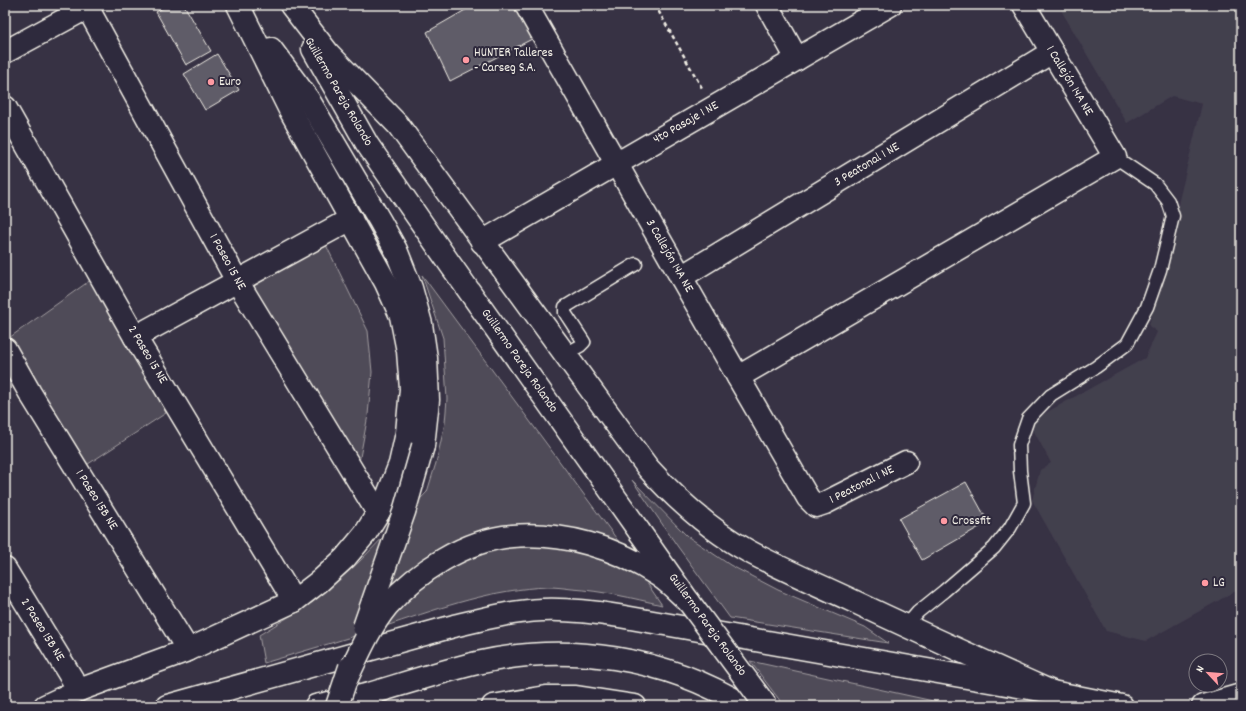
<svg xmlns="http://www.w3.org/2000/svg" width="1246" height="711" viewBox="0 0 1246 711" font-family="Dekko,sans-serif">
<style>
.built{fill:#433f4e}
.green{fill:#504b59;stroke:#a29ea0}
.building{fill:#5f5c67;stroke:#f4f1e8}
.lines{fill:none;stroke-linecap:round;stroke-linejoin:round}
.lane-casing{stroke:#f4f1e8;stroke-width:15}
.street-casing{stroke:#f4f1e8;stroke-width:25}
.primary-casing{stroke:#f4f1e8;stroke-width:25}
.path{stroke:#f4f1e8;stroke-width:2.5;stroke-dasharray:4 3;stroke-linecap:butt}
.lane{stroke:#2f2a3d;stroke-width:12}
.street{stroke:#2f2a3d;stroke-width:22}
.primary{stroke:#2f2a3d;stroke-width:22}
.primary-bridge-casing{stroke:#f4f1e8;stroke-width:25;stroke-linecap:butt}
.primary-bridge{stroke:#2f2a3d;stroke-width:22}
.poi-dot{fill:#ff9aa2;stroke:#2f2a3d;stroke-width:1.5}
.labels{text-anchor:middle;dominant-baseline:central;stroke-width:4;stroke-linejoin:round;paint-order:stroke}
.poi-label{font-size:13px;fill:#f4f1e8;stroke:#2f2a3d;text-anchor:start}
.street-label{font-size:13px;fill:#f4f1e8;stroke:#2f2a3d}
</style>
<rect width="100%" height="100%" fill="#373244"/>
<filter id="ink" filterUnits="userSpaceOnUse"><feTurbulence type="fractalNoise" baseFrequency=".025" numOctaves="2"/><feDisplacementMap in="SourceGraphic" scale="8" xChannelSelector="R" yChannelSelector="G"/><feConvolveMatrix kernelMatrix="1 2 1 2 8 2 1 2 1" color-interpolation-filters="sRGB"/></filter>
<g filter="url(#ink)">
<!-- built -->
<path class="built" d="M 1058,5 L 1241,5 L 1241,588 L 1146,641 L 1106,631 L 1032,500 L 1040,470 L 1051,463 L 1029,422 L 1145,358 L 1157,332 L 1149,326 L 1202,104 L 1172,96 L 1127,123 Z"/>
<!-- green -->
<g class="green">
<path d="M 325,243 L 368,331 L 372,372 L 368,415 L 357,473 L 251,288 Z"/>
<path d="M 422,275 L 616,538 L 662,605 C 632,598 603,591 572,589 C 564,588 556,587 548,587 C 493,589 443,607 392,624 C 350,638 307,650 264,663 L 259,635 L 313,602 L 359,562 L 427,492 L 436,463 L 445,423 L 447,399 L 443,338 Z"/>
<path d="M 95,277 L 166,413 L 82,468 L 6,340 Z"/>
<path d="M 632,480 L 687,536 L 730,565 L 778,590 L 865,627 L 888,643 L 730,618 L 678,547 Z"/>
<path d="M 750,661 L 956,706 L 784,706 Z"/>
</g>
<!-- building -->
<g class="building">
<path d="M 168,5 L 184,5 L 211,51 L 186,65 L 156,12 Z"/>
<path d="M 474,5 L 516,5 L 534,38 L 450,81 L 427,32 Z"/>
<path d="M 217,54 L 239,90 L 205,110 L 184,74 Z"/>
<path d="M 966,482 L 988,522 L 922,560 L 899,519 Z"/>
</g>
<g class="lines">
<!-- lane casing -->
<g class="lane-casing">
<g id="lane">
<path d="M 565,354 L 580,346 L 584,342 L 565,313 L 565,307 L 636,264"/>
<path d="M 906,626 L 918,612 L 944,591 L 994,548 L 1010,528 L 1024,503 L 1020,471 L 1019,445 L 1028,419 L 1051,395 L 1096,367 L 1127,344 L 1147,307 L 1160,270 L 1173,216 L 1168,201 L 1155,184 L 1115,157"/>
</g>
</g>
<!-- street casing -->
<g class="street-casing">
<g id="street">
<path d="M 86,5 L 237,281 L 378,513"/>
<path d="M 526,5 L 738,377 L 808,498 L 816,506 L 825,503 L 906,462"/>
<path d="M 767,5 L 797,59"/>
<path d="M 5,52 L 92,5"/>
<path d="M 5,107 L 135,337 L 294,601"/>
<path d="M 482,242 L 890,5"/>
<path d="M 681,277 L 1052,52"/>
<path d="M 135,337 L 351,219"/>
<path d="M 5,349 L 30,393 L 188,650"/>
<path d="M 738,377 L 1115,157 L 1024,5"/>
<path d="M 5,569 L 79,690"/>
</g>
</g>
<!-- primary casing -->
<g class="primary-casing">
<g id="primary">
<path d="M 291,5 L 328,53 L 398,125 L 648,468 C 677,500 710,530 748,551 C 781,569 817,584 851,600 C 918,632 985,662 1052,692"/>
<path d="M 271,49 L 308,99 L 380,221 L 396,250 L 411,288 L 421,324 L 426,358 L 428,400 L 423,446"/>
<path d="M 313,49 L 367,144 L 450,264 L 639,531"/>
<path d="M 45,706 L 79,690 L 188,650 L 294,601 L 320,581 L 345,558 L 365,534 L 386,500 L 400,464 L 407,433 L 411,389 L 408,351 L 401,316 L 386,283 L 290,110 L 238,5"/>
<path d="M 167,706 L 454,626 C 483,619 512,611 542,610 C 568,609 594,612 619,616 L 1052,692 L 1122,706"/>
<path d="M 316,706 C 332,702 349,699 366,695 C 403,684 439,672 477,663 C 568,642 665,657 745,706"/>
<path d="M 493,706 L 546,697 L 576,697 L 635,706"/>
<path d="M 1203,706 L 1241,695"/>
</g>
</g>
<!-- path -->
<g class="path">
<path d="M 655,5 L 702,88"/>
<path d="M 5,408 L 11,404"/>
</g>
<!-- lane -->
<use href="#lane" class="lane"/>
<!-- street -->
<use href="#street" class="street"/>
<!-- primary -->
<use href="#primary" class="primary"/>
<!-- primary-bridge casing -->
<g class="primary-bridge-casing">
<g id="primary-bridge">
<path d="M 639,531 L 689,602 L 766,706"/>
<path d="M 364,627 L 404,512 L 423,446"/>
<path d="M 346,680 C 358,655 369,628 387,606 C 417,572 465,540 512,536 C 563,532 616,547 659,576 C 670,583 679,593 689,602"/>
<path d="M 337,706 L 350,667"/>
</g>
</g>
<!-- primary-bridge -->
<use href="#primary-bridge" class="primary-bridge"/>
</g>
</g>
<!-- markers -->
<g class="poi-dot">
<circle cx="466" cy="60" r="4"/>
<circle cx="211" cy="82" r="4"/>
<circle cx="944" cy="521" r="4"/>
<circle cx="1205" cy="583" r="4"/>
</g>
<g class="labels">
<!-- poi labels -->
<g class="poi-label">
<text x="474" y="53">HUNTER Talleres<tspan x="474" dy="15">- Carseg S.A.</tspan></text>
<text x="219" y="82">Euro</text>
<text x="952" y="521">Crossfit</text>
<text x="1213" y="583">LG</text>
</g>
<!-- street labels -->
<g class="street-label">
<text transform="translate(1069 81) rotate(59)">1 Callejón 14A NE</text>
<text transform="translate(338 92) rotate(60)">Guillermo Pareja Rolando</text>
<text transform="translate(686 123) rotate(-30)">4to Pasaje 1 NE</text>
<text transform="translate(867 165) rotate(-31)">3 Peatonal 1 NE</text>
<text transform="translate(669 256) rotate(60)">3 Callejón 14A NE</text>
<text transform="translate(227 262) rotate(61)">1 Paseo 15 NE</text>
<text transform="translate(147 355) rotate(59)">2 Paseo 15 NE</text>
<text transform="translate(519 361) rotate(55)">Guillermo Pareja Rolando</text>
<text transform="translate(862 485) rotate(-27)">1 Peatonal 1 NE</text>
<text transform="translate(96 500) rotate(58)">1 Paseo 15B NE</text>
<text transform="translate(707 625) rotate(54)">Guillermo Pareja Rolando</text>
<text transform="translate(42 630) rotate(58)">2 Paseo 15B NE</text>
</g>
</g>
<!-- margin -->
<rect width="1246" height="711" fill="none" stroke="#2f2a3d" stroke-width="20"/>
<rect x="10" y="10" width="1226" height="691" fill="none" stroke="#f4f1e8" stroke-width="1.5" filter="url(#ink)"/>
<!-- north arrow -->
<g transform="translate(1208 673) rotate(296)"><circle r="19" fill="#2f2a3d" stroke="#7e7a81"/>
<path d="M0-3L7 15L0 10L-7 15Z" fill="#ff9aa2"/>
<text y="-6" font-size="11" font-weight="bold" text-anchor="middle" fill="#f4f1e8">N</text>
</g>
</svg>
